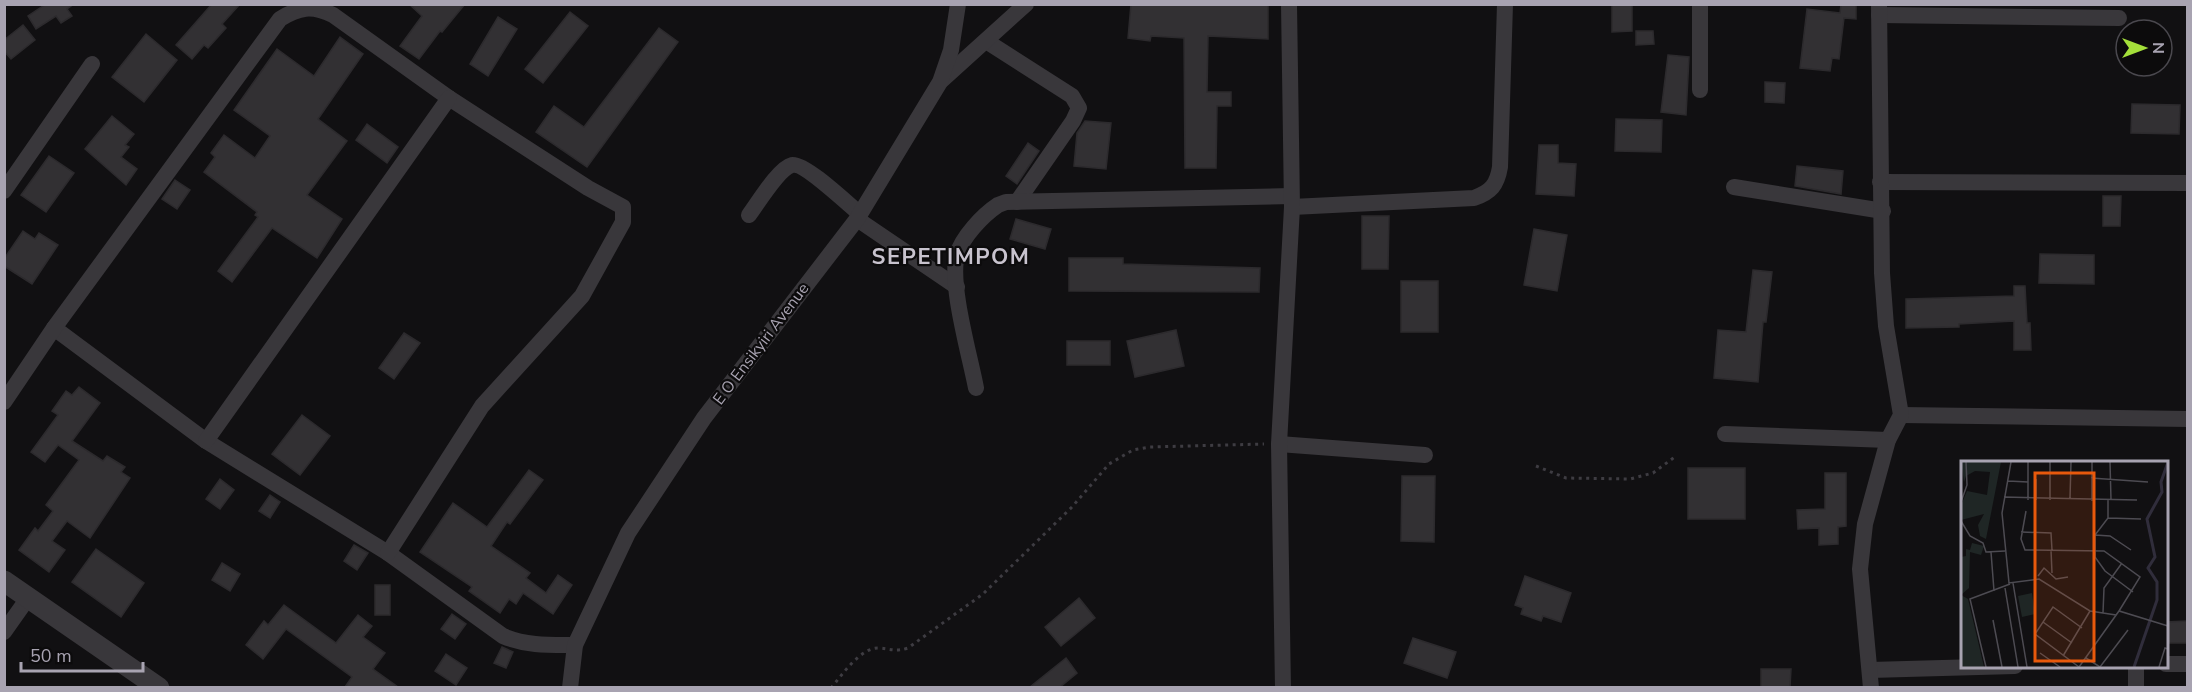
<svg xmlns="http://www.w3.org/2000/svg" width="2192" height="692" viewBox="0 0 2192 692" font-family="'Nunito Sans',sans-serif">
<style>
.building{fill:#323033;stroke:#2c2a2d;stroke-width:1.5}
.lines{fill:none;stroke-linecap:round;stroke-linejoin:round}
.path{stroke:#3e3c42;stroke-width:3;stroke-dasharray:3 4.5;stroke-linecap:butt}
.minor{stroke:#39373b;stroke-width:16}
.tertiary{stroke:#39373b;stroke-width:21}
.labels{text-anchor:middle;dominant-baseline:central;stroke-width:4.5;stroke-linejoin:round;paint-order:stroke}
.street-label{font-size:16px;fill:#a8a3b1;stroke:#0c0b0c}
.district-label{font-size:22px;font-weight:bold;letter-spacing:1.5px;fill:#c8c3ce;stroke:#0c0b0c}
.inset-river{fill:none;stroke:#302d3b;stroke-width:3}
.inset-road{fill:none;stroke:#4d4b52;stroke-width:1.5}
.view{fill:#e8590c;fill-opacity:0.15;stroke:#e8590c;stroke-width:3}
.inset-edge{fill:none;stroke:#a8a3b1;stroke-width:3}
</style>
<rect width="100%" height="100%" fill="#111012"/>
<!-- building -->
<g class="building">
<path d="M 46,4 L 74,4 L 67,9 L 72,16 L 61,23 L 56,16 L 36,29 L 28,16 Z"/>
<path d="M 212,4 L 240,4 L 222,24 L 226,28 L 208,48 L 204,45 L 192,59 L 176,45 Z"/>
<path d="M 409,4 L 465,4 L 442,32 L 440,31 L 419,59 L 400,46 L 422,16 Z"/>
<path d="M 1131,4 L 1268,4 L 1268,39 L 1208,36 L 1207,92 L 1231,92 L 1231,106 L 1217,106 L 1216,168 L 1185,168 L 1184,38 L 1151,36 L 1150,41 L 1128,38 Z"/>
<path d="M 1612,4 L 1632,4 L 1632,31 L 1612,32 Z"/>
<path d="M 1841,4 L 1856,5 L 1856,19 L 1844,18 L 1839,59 L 1832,58 L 1830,71 L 1800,68 L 1807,9 L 1840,13 Z"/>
<path d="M 570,12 L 588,26 L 543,83 L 525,69 Z"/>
<path d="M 498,17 L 517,29 L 488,76 L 470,64 Z"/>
<path d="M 23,25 L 35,40 L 11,59 L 4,51 L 4,40 Z"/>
<path d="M 659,28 L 678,42 L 587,167 L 536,132 L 554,106 L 584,127 Z"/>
<path d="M 1636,31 L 1653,31 L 1654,44 L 1636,45 Z"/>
<path d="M 146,34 L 177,60 L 144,102 L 112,77 Z"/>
<path d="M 340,37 L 363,54 L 318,119 L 347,141 L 307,195 L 342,219 L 317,258 L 272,228 L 232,282 L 218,271 L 258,217 L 255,215 L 257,212 L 204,172 L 215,157 L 211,153 L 224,135 L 255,158 L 270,136 L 234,110 L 277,49 L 314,76 Z"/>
<path d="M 1668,55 L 1689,57 L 1686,115 L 1661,112 Z"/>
<path d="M 1765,82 L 1785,83 L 1784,103 L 1765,102 Z"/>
<path d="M 2132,104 L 2180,105 L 2179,134 L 2131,133 Z"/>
<path d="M 112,116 L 134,134 L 125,145 L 129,147 L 121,157 L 137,169 L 126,185 L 85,149 Z"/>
<path d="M 1616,119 L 1662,120 L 1661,152 L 1615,151 Z"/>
<path d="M 1085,121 L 1111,123 L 1106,169 L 1074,166 L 1077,133 Z"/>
<path d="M 367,124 L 398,147 L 387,163 L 356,140 Z"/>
<path d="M 1028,143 L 1039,151 L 1017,184 L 1006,176 Z"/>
<path d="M 1539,145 L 1558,145 L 1558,163 L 1576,164 L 1574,196 L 1536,194 Z"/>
<path d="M 49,156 L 74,173 L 46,212 L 21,195 Z"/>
<path d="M 1797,166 L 1843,171 L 1841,194 L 1795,186 Z"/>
<path d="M 175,180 L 190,190 L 177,209 L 162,199 Z"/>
<path d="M 2103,196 L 2121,196 L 2120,226 L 2103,226 Z"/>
<path d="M 1362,216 L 1389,216 L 1388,269 L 1362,269 Z"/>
<path d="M 1016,219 L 1051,229 L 1045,249 L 1010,239 Z"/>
<path d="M 1534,229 L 1567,235 L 1557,291 L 1524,285 Z"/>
<path d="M 23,231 L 35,239 L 39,233 L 58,245 L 32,284 L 4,266 L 4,259 Z"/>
<path d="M 2040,254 L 2094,255 L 2094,284 L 2039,283 Z"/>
<path d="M 1069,258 L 1123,258 L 1123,264 L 1260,268 L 1259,292 L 1069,291 Z"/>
<path d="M 1753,270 L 1772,272 L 1766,322 L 1763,322 L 1758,382 L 1714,378 L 1718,330 L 1746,332 Z"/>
<rect x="1401" y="281" width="37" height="51"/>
<path d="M 2014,286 L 2025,286 L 2027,323 L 2030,323 L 2031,350 L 2014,350 L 2014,321 L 1959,324 L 1959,327 L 1906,328 L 1906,299 L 2014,296 Z"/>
<path d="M 1176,330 L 1184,366 L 1135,377 L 1127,341 Z"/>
<path d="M 404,333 L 420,343 L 394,379 L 379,368 Z"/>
<rect x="1067" y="341" width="43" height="24"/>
<path d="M 79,387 L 100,403 L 72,441 L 103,461 L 107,456 L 125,467 L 121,472 L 130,478 L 90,538 L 67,521 L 52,541 L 65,550 L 49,572 L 19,550 L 35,528 L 38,531 L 53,511 L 46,505 L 79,460 L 58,445 L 45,462 L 31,452 L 58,415 L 52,411 L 66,391 L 72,395 Z"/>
<path d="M 302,415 L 330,436 L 300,475 L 272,454 Z"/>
<rect x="1688" y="468" width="57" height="51"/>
<path d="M 529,470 L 543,480 L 510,524 L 507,522 L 491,546 L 530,573 L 526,578 L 546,593 L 558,575 L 572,585 L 553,614 L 523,593 L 516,604 L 509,599 L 500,613 L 469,591 L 472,587 L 420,552 L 453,503 L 487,527 Z"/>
<path d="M 1825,473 L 1846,473 L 1846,526 L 1838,527 L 1838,544 L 1819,545 L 1819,528 L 1798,529 L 1797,510 L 1825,509 Z"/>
<path d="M 1402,476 L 1435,476 L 1434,542 L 1401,541 Z"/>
<path d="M 220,479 L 234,490 L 220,509 L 206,499 Z"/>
<path d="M 270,495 L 280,502 L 270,518 L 259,511 Z"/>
<path d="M 354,545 L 368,553 L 357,570 L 344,561 Z"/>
<path d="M 96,549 L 144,583 L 121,617 L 72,582 Z"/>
<path d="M 222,563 L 240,574 L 230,591 L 212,580 Z"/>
<path d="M 1525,576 L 1571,593 L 1561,622 L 1543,616 L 1541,621 L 1521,614 L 1523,608 L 1515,605 Z"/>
<rect x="375" y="585" width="15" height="30"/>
<path d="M 1079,598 L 1095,618 L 1061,646 L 1045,627 Z"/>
<path d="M 284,605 L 336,643 L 358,615 L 372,626 L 363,637 L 385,653 L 373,669 L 398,687 L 345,687 L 352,677 L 286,629 L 263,659 L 246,645 L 264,621 L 268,625 Z"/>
<path d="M 452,614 L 466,624 L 455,639 L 441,629 Z"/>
<path d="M 2187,621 L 2187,643 L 2166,643 L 2166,622 Z"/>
<path d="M 1413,638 L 1456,652 L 1447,678 L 1404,663 Z"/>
<path d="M 502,647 L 513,652 L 506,668 L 494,663 Z"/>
<path d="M 446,654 L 467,668 L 456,685 L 435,671 Z"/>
<path d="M 1066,658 L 1077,673 L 1060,687 L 1030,687 Z"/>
<path d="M 1761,669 L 1791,669 L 1790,687 L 1761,687 Z"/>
</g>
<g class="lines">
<!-- path -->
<g class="path">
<path d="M 1536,466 L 1566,478 L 1630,479 L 1653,473 L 1676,456"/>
<path d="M 831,688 C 842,675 861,647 879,648 C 891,649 896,652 908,648 L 983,594 L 1072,507 L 1109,464 L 1133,450 L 1150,447 L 1264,444"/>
</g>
<!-- minor -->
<g class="minor">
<path d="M 1700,4 L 1700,90"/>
<path d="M 1879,15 L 2119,18"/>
<path d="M 986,41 L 1072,96 L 1079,108 L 1073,121 L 1017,202"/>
<path d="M 942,80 L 1026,4"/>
<path d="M 1880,182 L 2188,183"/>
<path d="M 1734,187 L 1883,211"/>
<path d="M 4,191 L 92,64"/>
<path d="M 1292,207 L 1474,198 C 1491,192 1497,185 1500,167 L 1505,4"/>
<path d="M 749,215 C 758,203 779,168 792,165 C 804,162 849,205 860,214"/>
<path d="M 857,219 L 957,287"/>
<path d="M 54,328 L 206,441 L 388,553 L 503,636 C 527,646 549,645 575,645"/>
<path d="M 976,388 C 970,356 949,284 957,255 C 962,237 983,215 998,205 L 1006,202 L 1291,196"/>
<path d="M 4,402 L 54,328 L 280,19 C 299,7 312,5 333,15 L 449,98 L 588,188 L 623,207 L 623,222 L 582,296 L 482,406 L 388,553"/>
<path d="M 1901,415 L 2188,419"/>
<path d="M 1725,434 L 1888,440"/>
<path d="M 206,441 L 449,98"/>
<path d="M 1279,444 L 1425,455"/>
<path d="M 4,632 L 28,598"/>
<path d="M 2166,664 L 2188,664"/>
<path d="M 1870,670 L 2015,666"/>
<path d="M 570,688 L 575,645 L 628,533 L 704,418 L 857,219 L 940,82 L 951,50 L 958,4"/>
<path d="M 1283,688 L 1279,444 L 1292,207 L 1289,4"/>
<path d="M 1871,688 L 1860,569 L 1865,524 L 1888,440 L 1901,415 L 1886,326 L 1882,273 L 1879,4"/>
<path d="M 2136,688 L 2136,666"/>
</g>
<!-- tertiary -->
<path class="tertiary" d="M 4,581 L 159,688"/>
</g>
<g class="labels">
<!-- street labels -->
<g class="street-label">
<text transform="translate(761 344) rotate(-53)">E O Ensikyiri Avenue</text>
</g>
<!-- district labels -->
<g class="district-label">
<text x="951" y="257">SEPETIMPOM</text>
</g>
</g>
<!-- overview -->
<g transform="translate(1961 461)">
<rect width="207" height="207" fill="#111012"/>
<path d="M 0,1 L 40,1 L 25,78 L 19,75 L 17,64 L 23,53 L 0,59 L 0,44 L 6,30 L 26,34 L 29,11 L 14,10 L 5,15 L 3,21 ZM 11,82 L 23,85 L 20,94 L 9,91 L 8,127 L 0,134 L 7,138 L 23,206 L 0,206 L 0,96 L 5,95 L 5,88 L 9,89 ZM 71,132 L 74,153 L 61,156 L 57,135 Z" fill="#1f2625"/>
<path class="inset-river" d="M 173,206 L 196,139 L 196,121 L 187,107 L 194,96 L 186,58 L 201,31 L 200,21 L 207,1"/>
<path class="inset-road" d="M 50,1 L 41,52 L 48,122 L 78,118 L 129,150 L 155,154M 67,1 L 67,39M 131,1 L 131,40M 149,1 L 150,39M 130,17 L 187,21M 47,20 L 67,21M 43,36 L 176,39M 109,37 L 110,1M 75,39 L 75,18M 89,39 L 89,1M 147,39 L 147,57 L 134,74 L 134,96 L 144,110 L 172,131M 0,41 L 6,24 L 5,1M 65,50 L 60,78 L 64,89 L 143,90 L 179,116 L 158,150M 147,57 L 180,58M 0,60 L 9,75 L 22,82 L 25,91 L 44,90M 60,71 L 90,72 L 91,89M 134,74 L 149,75 L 170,89M 90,89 L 91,112M 30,91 L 33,130M 77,115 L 83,107 L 95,118 L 107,116M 52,122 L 66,206M 44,127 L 57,206M 142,152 L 143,127 L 161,102M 32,159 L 41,206M 82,161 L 111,182M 79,192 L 99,206M 102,195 L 129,150M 125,197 L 139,206 L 167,169M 25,206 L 9,138 L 49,123M 118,206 L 74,173 L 92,146 L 121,167M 118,206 L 158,150 L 207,165M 198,206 L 204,187 L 207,188"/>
<path class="view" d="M 74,12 L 133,12 L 133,200 L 74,200 Z"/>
<rect width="207" height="207" class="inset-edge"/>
</g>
<!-- border -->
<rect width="2192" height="692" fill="none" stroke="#a8a3b1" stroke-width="12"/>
<!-- north arrow -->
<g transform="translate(2144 48) rotate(90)"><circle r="28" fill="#0c0b0c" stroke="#4a484e" stroke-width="1.5"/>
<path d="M0-4.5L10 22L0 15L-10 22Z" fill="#a4e03a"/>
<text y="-9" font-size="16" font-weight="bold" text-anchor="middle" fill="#a8a3b1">N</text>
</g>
<!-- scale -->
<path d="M21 662v9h122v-9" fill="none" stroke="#a8a3b1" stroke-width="3"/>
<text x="30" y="662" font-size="18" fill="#a8a3b1" stroke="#0c0b0c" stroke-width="4.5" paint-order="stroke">50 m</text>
</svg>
